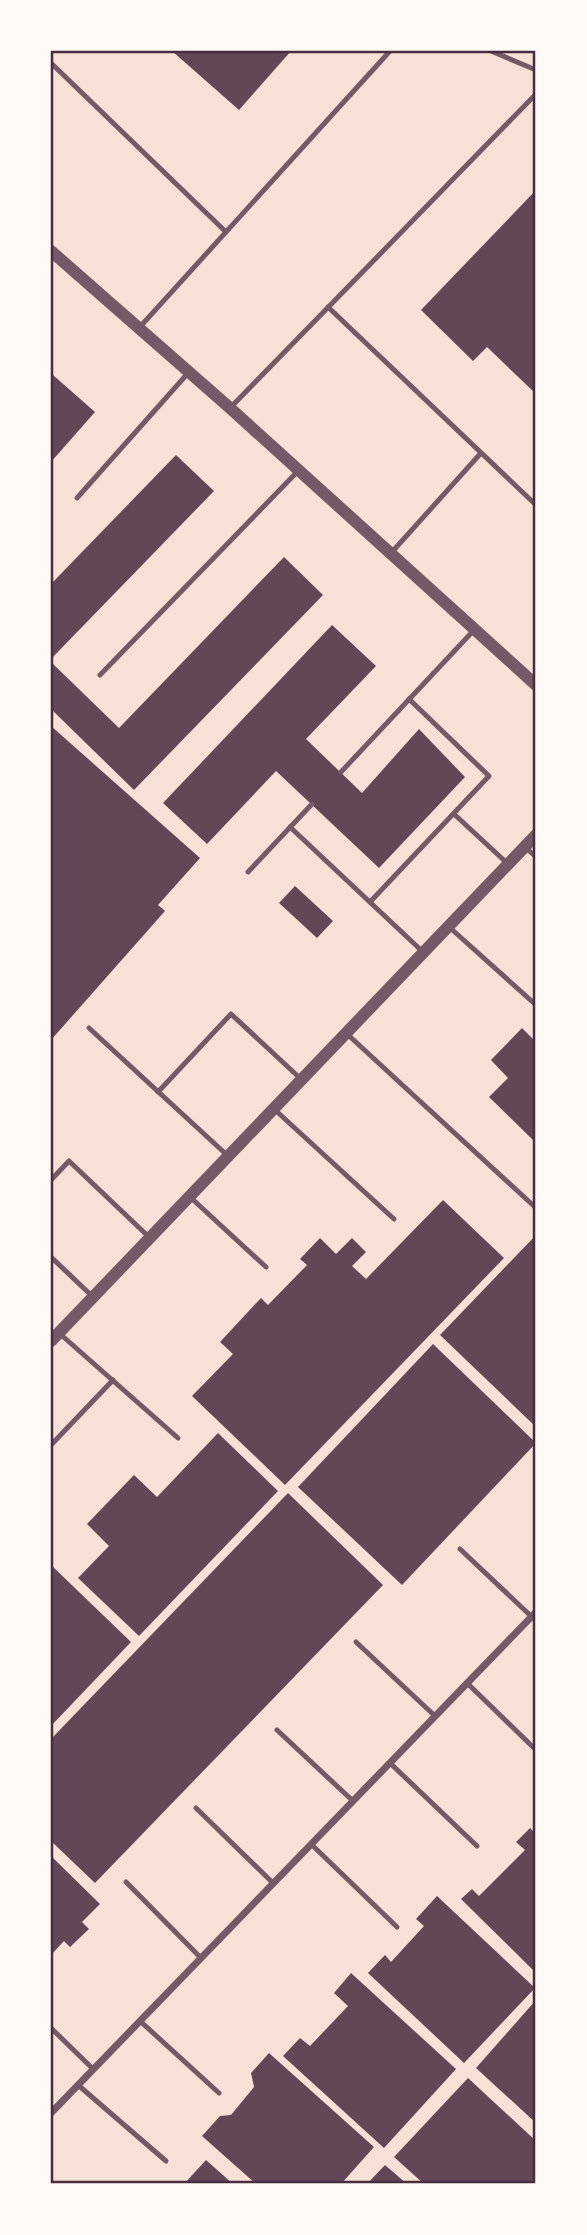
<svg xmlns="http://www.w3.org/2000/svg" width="587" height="2235" viewBox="0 0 587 2235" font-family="Commissioner,sans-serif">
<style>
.building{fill:#644757}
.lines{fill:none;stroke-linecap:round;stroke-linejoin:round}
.service{stroke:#755966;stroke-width:5}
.minor{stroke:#755966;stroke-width:7}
.tertiary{stroke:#755966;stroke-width:12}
.neatline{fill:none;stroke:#4a2c40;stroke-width:2.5}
</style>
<rect width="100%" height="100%" fill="#f7e1d7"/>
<!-- building -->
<g class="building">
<path d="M 172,51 L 291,51 L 239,110 Z"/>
<path d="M 536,190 L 536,394 L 487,347 L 473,361 L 421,310 Z"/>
<path d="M 53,375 L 95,412 L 51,462 L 51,377 Z"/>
<path d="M 176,455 L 214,491 L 51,659 L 51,584 Z"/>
<path d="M 284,557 L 323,595 L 134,790 L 51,709 L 51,662 L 119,728 Z"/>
<path d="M 332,625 L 376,666 L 306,739 L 362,793 L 419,729 L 465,777 L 379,868 L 276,771 L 207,844 L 163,803 Z"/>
<path d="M 51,726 L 200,858 L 158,905 L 165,911 L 51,1040 Z"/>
<path d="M 295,886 L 333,921 L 317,938 L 279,903 Z"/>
<path d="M 522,1028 L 536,1042 L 536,1143 L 489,1097 L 508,1078 L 491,1060 Z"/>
<path d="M 443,1200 L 504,1258 L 285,1485 L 192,1396 L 233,1354 L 220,1342 L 261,1298 L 268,1305 L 307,1265 L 300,1259 L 320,1238 L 336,1254 L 352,1238 L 366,1252 L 352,1266 L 366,1279 Z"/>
<path d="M 536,1235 L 536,1427 L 440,1335 Z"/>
<path d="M 433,1344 L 536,1443 L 402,1585 L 298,1487 Z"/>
<path d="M 218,1433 L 278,1491 L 139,1636 L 78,1578 L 109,1546 L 87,1524 L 134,1475 L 157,1497 Z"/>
<path d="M 288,1493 L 383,1585 L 95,1883 L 51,1841 L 51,1739 Z"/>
<path d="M 51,1565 L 131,1642 L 51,1726 Z"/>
<path d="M 530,1828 L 536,1834 L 536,1973 L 461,1899 L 472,1889 L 479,1896 L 525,1850 L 516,1842 Z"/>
<path d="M 51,1856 L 100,1904 L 82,1922 L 89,1929 L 70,1947 L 64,1941 L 51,1955 Z"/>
<path d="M 437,1896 L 535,1988 L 464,2063 L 368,1973 L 385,1955 L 391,1962 L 424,1926 L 416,1919 Z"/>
<path d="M 351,1973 L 456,2069 L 384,2148 L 283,2056 L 300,2038 L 310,2046 L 348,2006 L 334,1993 Z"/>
<path d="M 536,2000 L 536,2123 L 476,2068 Z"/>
<path d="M 269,2053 L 374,2147 L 341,2184 L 256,2184 L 202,2136 L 220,2116 L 231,2115 L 254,2087 L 251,2073 Z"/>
<path d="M 468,2078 L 536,2141 L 536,2184 L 424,2184 L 394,2157 Z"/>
<path d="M 206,2160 L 233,2184 L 184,2184 Z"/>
<path d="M 385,2165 L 407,2184 L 367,2184 Z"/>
</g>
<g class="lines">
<!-- service -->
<g class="service">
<path d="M 491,51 L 536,70"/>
<path d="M 51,63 L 226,232"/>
<path d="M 328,307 L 536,505"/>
<path d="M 139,328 L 390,51"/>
<path d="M 230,408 L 536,94"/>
<path d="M 77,498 L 189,372"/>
<path d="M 392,552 L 481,453"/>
<path d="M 100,675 L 299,470"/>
<path d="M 341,772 L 475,629"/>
<path d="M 454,814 L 508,864"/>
<path d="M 290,827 L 423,952"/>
<path d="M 525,847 L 536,857"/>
<path d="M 248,872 L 312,804"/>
<path d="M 370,902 L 489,776 L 409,699"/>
<path d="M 448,926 L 536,1005"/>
<path d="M 89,1028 L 228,1156"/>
<path d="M 346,1033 L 536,1208"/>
<path d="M 158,1092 L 231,1014 L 302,1080"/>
<path d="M 274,1109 L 394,1219"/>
<path d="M 51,1180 L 69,1161 L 150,1238"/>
<path d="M 189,1196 L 266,1267"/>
<path d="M 51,1257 L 93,1297"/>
<path d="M 59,1333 L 178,1438"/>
<path d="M 51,1445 L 113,1380"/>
<path d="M 460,1549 L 532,1617"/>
<path d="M 356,1642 L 435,1716"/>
<path d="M 467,1683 L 536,1750"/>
<path d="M 277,1730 L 353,1801"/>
<path d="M 390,1763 L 477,1846"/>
<path d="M 196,1808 L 273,1883"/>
<path d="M 311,1844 L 397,1927"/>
<path d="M 126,1882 L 201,1958"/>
<path d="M 140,2021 L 219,2093"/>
<path d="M 51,2028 L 93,2069"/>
<path d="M 78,2085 L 166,2161"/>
</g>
<!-- minor -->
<path class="minor" d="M 51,2113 L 536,1612"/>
<!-- tertiary -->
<g class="tertiary">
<path d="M 51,251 L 230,408 L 536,685"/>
<path d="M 51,1341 L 536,835"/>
</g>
</g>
<!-- border -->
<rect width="587" height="2235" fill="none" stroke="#fffaf5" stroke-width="105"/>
<rect x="52" y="52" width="482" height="2130" class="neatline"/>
</svg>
